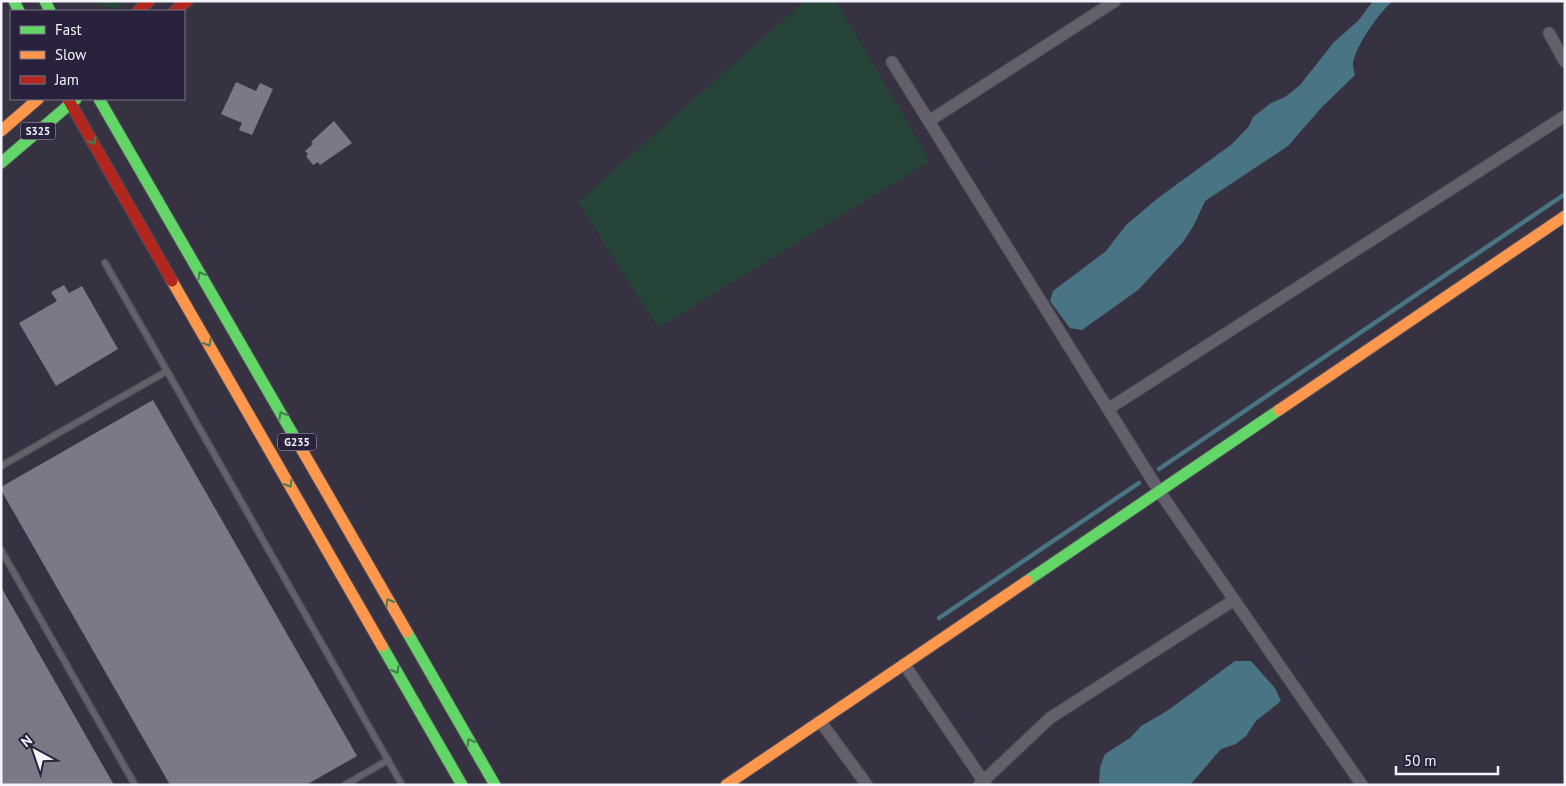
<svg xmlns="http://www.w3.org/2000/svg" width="1566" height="786" viewBox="0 0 1566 786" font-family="'PT Sans',sans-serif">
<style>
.green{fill:#264437}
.water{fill:#497484}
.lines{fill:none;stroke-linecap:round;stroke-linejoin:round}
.stream{stroke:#497484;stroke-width:4.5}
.building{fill:#7c7886}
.lane-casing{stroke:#524f5a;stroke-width:8}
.street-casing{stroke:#524f5a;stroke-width:13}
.fast-casing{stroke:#524f5a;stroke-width:13}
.slow-casing{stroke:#524f5a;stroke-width:13}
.jam-casing{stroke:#524f5a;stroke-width:13}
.lane{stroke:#63606c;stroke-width:5.5}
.street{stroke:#63606c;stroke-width:11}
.fast{stroke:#63d668;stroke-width:11}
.slow{stroke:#ff974d;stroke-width:11}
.jam{stroke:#b3261e;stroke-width:11}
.oneway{stroke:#467c52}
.labels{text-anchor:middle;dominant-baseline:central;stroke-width:5;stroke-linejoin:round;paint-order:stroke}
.shield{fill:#2a223c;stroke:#b8b4c4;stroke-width:1}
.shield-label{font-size:11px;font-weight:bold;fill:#f5f3fe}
</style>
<rect width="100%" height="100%" fill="#363241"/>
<!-- green -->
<g class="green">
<path d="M 92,1 L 126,1 L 118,9 L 102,6 Z"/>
<path d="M 805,1 L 836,1 L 930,161 L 658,328 L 578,202 Z"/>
</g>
<!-- water -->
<g class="water">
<path d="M 1373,1 L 1393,1 C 1380,11 1355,47 1353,63 C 1353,67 1354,72 1355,75 L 1322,107 L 1288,146 L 1205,201 L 1194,225 L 1183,242 L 1138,290 L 1082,330 L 1070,328 L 1050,301 L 1053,291 L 1106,251 L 1126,225 L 1158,198 L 1232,144 L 1249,126 L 1253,117 L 1271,103 L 1285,97 L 1300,85 L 1334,42 L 1358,21 Z"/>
<path d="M 1235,661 L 1251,661 L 1275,688 L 1281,701 L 1256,721 L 1246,736 L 1236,744 L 1221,749 L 1190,785 L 1101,785 L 1099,782 L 1100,767 L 1105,754 L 1130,738 L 1141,726 L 1167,711 Z"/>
</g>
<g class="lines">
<!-- stream -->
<g class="stream">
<path d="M 1159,469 L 1565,194"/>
<path d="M 939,618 L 1139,483"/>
</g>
</g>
<!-- building -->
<g class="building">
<path d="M 236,82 L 256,91 L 260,83 L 273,89 L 252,135 L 239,130 L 242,123 L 221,114 Z"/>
<path d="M 334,121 L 352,143 L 320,165 L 318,162 L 313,165 L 306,156 L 308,154 L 305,151 L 313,144 L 311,142 Z"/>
<path d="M 64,285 L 69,293 L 82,286 L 118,349 L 56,386 L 19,323 L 57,301 L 51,292 Z"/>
<path d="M 153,400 L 357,756 L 306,785 L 170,785 L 1,490 L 1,487 Z"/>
<path d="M 1,587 L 114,785 L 1,785 Z"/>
</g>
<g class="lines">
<!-- lane casing -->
<g class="lane-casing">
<g id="lane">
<path d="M 105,263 L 167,371"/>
<path d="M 1,466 L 167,371 L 402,785"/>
<path d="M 1,550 L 135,785"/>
<path d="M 345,785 L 388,760"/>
</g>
</g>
<!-- street casing -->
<g class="street-casing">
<g id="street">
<path d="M 1549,33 L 1565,62"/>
<path d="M 892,62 L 1159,491 L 1362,785"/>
<path d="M 929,121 L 1115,1"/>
<path d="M 1108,409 L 1565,116"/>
<path d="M 904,664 L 986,785"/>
<path d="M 820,721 L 867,785"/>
<path d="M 979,785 L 1050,718 L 1234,600"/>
</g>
</g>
<!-- fast casing -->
<g class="fast-casing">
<g id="fast">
<path d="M 14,1 L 19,11"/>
<path d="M 45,1 L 50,11"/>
<path d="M 99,99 L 302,450"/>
<path d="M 1,163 L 76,99"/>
<path d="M 1027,581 L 1279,410"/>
<path d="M 407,632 L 495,785"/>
<path d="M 382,646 L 462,785"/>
</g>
</g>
<!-- slow casing -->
<g class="slow-casing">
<g id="slow">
<path d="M 1,131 L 38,99"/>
<path d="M 172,281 L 382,646"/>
<path d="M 1279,410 L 1565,216"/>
<path d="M 302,450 L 407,632"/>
<path d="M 726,785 L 1027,581"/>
</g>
</g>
<!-- jam casing -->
<g class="jam-casing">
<g id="jam">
<path d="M 138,11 L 149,1"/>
<path d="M 175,11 L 187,1"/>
<path d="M 68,99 L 172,281"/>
</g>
</g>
<!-- lane -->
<use href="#lane" class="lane"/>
<!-- street -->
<use href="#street" class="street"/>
<!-- fast -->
<use href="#fast" class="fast"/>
<!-- slow -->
<use href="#slow" class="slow"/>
<!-- jam -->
<use href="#jam" class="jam"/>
</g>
<!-- one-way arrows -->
<defs><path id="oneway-chevron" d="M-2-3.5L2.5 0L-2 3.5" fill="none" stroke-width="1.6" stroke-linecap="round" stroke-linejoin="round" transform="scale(1.25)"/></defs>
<g class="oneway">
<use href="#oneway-chevron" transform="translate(93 141) rotate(60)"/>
<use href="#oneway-chevron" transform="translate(201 275) rotate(-120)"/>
<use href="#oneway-chevron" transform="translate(208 343) rotate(60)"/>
<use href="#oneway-chevron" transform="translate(282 415) rotate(-120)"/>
<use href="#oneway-chevron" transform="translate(289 484) rotate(60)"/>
<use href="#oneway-chevron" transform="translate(389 602) rotate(-120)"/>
<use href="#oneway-chevron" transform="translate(396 670) rotate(60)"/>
<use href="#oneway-chevron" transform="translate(470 742) rotate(-120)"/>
</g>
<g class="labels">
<!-- shield labels -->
<g class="shield">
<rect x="20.5" y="122.5" width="35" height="17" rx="4"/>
<rect x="278" y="433.5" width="38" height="17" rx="4"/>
</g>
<g class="shield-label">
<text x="38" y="131">S325</text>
<text x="297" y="442">G235</text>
</g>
</g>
<!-- border -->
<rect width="1566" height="786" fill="none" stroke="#f5f3fe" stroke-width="5"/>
<!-- legend -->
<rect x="10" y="10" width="175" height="90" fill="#2a223c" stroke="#7b768a"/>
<rect x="20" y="26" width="25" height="8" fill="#63d668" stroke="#7b768a"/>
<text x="55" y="35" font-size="15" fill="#f5f3fe">Fast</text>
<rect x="20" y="51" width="25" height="8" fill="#ff974d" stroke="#7b768a"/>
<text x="55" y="60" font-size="15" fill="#f5f3fe">Slow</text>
<rect x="20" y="76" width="25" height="8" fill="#b3261e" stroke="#7b768a"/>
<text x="55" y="85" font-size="15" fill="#f5f3fe">Jam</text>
<!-- north arrow -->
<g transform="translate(35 751) rotate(320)" stroke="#2a223c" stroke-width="4" paint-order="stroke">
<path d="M0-4L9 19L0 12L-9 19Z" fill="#f5f3fe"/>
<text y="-8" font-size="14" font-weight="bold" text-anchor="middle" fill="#f5f3fe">N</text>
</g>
<!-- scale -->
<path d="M1396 766v8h102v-8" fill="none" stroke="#f5f3fe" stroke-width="2.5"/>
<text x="1404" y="766" font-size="15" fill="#f5f3fe" stroke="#2a223c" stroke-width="4" paint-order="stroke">50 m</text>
</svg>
